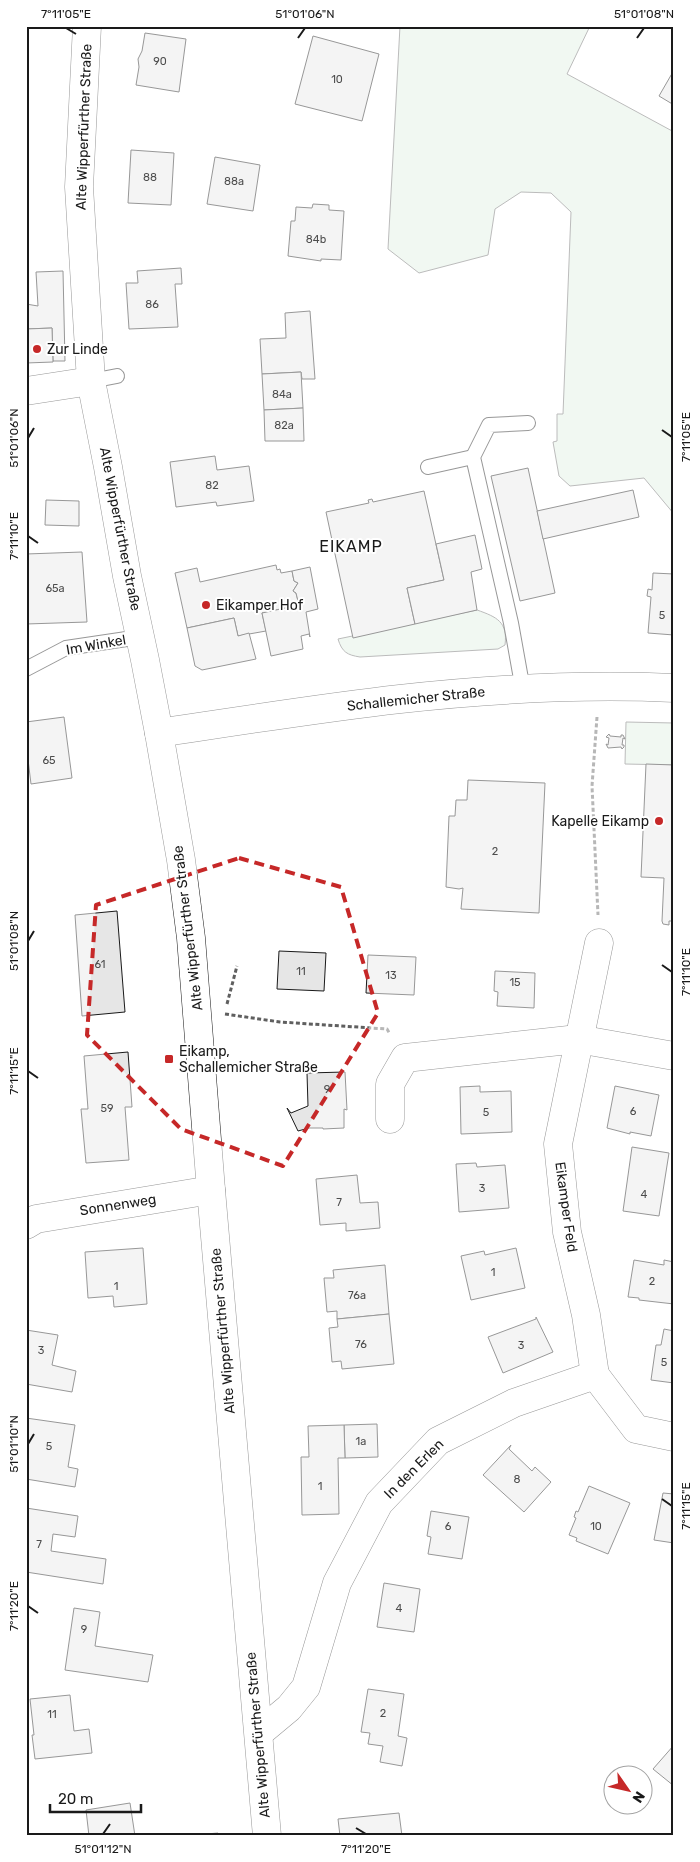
<svg xmlns="http://www.w3.org/2000/svg" width="700" height="1862" viewBox="0 0 700 1862" font-family="Rubik,sans-serif">
<style>
.green{fill:#e0efe3;stroke:#6a6a6a}
.building{fill:#e6e6e6;stroke:#1a1a1a}
.lines{fill:none;stroke-linecap:round;stroke-linejoin:round}
.service-casing{stroke:#1a1a1a;stroke-width:16}
.minor-casing{stroke:#1a1a1a;stroke-width:29}
.tertiary-casing{stroke:#1a1a1a;stroke-width:29}
.primary-casing{stroke:#1a1a1a;stroke-width:29}
.path{stroke:#5f5f5f;stroke-width:3;stroke-dasharray:4 2.5;stroke-linecap:butt}
.service{stroke:#fff;stroke-width:14}
.minor{stroke:#fff;stroke-width:28}
.tertiary{stroke:#fff;stroke-width:28}
.primary{stroke:#fff;stroke-width:28}
.marked{fill:none;stroke:#c62828;stroke-width:4;stroke-dasharray:10 6;stroke-linejoin:round}
.ticks{fill:none;stroke:#1a1a1a;stroke-width:2}
.poi-dot{fill:#c62828;stroke:#fff;stroke-width:2}
.labels{text-anchor:middle;dominant-baseline:central;stroke-width:4;stroke-linejoin:round;paint-order:stroke}
.number-label{font-size:11px;fill:#4d4d4d}
.street-label{font-size:14px;fill:#1a1a1a;stroke:#fff}
.poi-label{font-size:14px;fill:#1a1a1a;stroke:#fff;text-anchor:start}
.quarter-label{font-size:16px;letter-spacing:1px;fill:#1a1a1a;stroke:#fff}
.neatline{fill:none;stroke:#1a1a1a;stroke-width:2}
.ticks-label{font-size:12px;text-anchor:middle;fill:#1a1a1a}
</style>
<rect width="100%" height="100%" fill="#fff"/>
<!-- green -->
<g class="green">
<path d="M 400,26 L 590,26 L 567,74 L 674,132 L 674,514 L 644,478 L 570,486 L 559,476 L 553,442 L 557,441 L 557,414 L 563,414 L 571,212 L 551,193 L 521,192 L 495,209 L 488,255 L 419,273 L 388,249 Z"/>
<path d="M 477,610 C 497,617 508,622 505,645 L 498,649 L 360,657 C 347,655 342,652 338,639 Z"/>
<path d="M 626,722 L 674,723 L 674,765 L 625,764 Z"/>
</g>
<!-- building -->
<g class="building">
<path d="M 145,33 L 186,39 L 179,92 L 136,85 L 139,67 L 138,59 L 142,51 Z"/>
<path d="M 313,36 L 379,54 L 362,121 L 295,104 Z"/>
<path d="M 674,70 L 674,105 L 659,96 Z"/>
<path d="M 131,150 L 174,153 L 171,205 L 128,203 Z"/>
<path d="M 215,157 L 260,165 L 253,211 L 207,204 Z"/>
<path d="M 313,204 L 329,205 L 329,210 L 344,211 L 341,260 L 321,259 L 321,261 L 288,256 L 291,221 L 295,221 L 296,207 L 312,208 Z"/>
<path d="M 181,268 L 182,284 L 175,284 L 178,327 L 129,329 L 126,283 L 138,283 L 137,271 Z"/>
<path d="M 63,271 L 65,361 L 53,361 L 52,328 L 26,329 L 26,304 L 38,306 L 36,272 Z"/>
<path d="M 310,311 L 315,379 L 302,379 L 301,372 L 262,374 L 260,339 L 286,338 L 285,313 Z"/>
<path d="M 52,328 L 53,362 L 26,363 L 26,329 Z"/>
<path d="M 301,372 L 303,408 L 264,410 L 262,374 Z"/>
<path d="M 303,408 L 304,441 L 265,441 L 264,410 Z"/>
<path d="M 215,456 L 217,470 L 249,466 L 254,501 L 217,506 L 216,502 L 176,507 L 170,462 Z"/>
<path d="M 528,468 L 555,593 L 520,601 L 491,476 Z"/>
<path d="M 633,490 L 639,517 L 543,539 L 537,511 Z"/>
<path d="M 424,491 L 444,580 L 407,588 L 415,624 L 353,638 L 326,512 L 369,503 L 368,500 L 372,499 L 373,502 Z"/>
<path d="M 46,500 L 79,501 L 79,526 L 45,525 Z"/>
<path d="M 475,535 L 482,569 L 471,572 L 477,610 L 415,624 L 407,588 L 444,580 L 436,544 Z"/>
<path d="M 82,552 L 87,622 L 26,624 L 26,554 Z"/>
<path d="M 276,565 L 277,570 L 280,569 L 281,573 L 292,571 L 294,581 L 298,583 L 293,591 L 296,593 L 299,605 L 262,613 L 266,631 L 238,636 L 234,618 L 187,628 L 175,573 L 197,568 L 200,582 Z"/>
<path d="M 310,567 L 318,609 L 306,612 L 310,637 L 309,634 L 301,636 L 303,649 L 271,656 L 262,613 L 299,605 L 296,593 L 293,591 L 298,583 L 294,581 L 292,571 Z"/>
<path d="M 653,573 L 674,574 L 674,635 L 648,633 L 651,597 L 647,596 L 648,589 L 652,590 Z"/>
<path d="M 234,618 L 238,636 L 249,633 L 256,659 L 202,670 L 195,666 L 187,628 Z"/>
<path d="M 64,717 L 72,778 L 31,784 L 26,743 L 26,722 Z"/>
<path d="M 609,734 L 610,736 L 621,737 L 621,735 L 623,735 L 625,739 L 623,738 L 622,745 L 624,745 L 624,747 L 622,749 L 621,747 L 608,748 L 606,744 L 608,745 L 609,738 L 606,737 Z"/>
<path d="M 646,764 L 674,765 L 674,921 L 669,921 L 669,925 L 663,924 L 662,921 L 664,878 L 641,877 Z"/>
<path d="M 468,780 L 545,783 L 539,913 L 461,909 L 463,888 L 459,889 L 446,887 L 449,816 L 455,816 L 456,800 L 467,800 Z"/>
<path d="M 117,911 L 125,1012 L 82,1016 L 75,915 Z"/>
<path d="M 279,951 L 326,953 L 324,991 L 277,989 Z"/>
<path d="M 368,955 L 416,957 L 414,995 L 366,993 Z"/>
<path d="M 495,971 L 535,973 L 534,1008 L 497,1006 L 498,992 L 494,991 Z"/>
<path d="M 128,1052 L 132,1107 L 125,1107 L 129,1160 L 86,1163 L 81,1109 L 88,1109 L 84,1056 Z"/>
<path d="M 345,1072 L 347,1110 L 344,1109 L 344,1128 L 323,1129 L 323,1128 L 309,1128 L 298,1131 L 287,1108 L 291,1113 L 308,1106 L 307,1073 Z"/>
<path d="M 480,1086 L 480,1092 L 511,1091 L 512,1132 L 461,1134 L 460,1087 Z"/>
<path d="M 615,1086 L 659,1095 L 651,1136 L 630,1132 L 630,1134 L 607,1128 Z"/>
<path d="M 632,1147 L 669,1153 L 659,1216 L 623,1211 Z"/>
<path d="M 476,1163 L 477,1167 L 505,1165 L 509,1208 L 459,1212 L 456,1164 Z"/>
<path d="M 357,1175 L 360,1203 L 378,1202 L 380,1228 L 346,1231 L 346,1223 L 320,1225 L 316,1179 Z"/>
<path d="M 143,1248 L 147,1304 L 114,1307 L 113,1296 L 88,1298 L 85,1252 Z"/>
<path d="M 516,1248 L 525,1288 L 471,1300 L 461,1256 L 484,1251 L 485,1255 Z"/>
<path d="M 634,1260 L 664,1265 L 664,1260 L 674,1262 L 674,1304 L 639,1300 L 639,1298 L 628,1297 Z"/>
<path d="M 385,1265 L 389,1314 L 337,1319 L 337,1311 L 327,1312 L 324,1278 L 334,1278 L 333,1270 Z"/>
<path d="M 389,1314 L 394,1364 L 342,1369 L 341,1361 L 332,1362 L 329,1328 L 338,1327 L 337,1319 Z"/>
<path d="M 536,1317 L 553,1352 L 503,1373 L 488,1337 L 536,1319 Z"/>
<path d="M 664,1329 L 674,1331 L 674,1383 L 651,1380 L 656,1345 L 661,1345 Z"/>
<path d="M 26,1330 L 58,1335 L 52,1365 L 76,1371 L 72,1392 L 26,1384 Z"/>
<path d="M 26,1418 L 75,1425 L 68,1467 L 78,1469 L 75,1487 L 26,1479 Z"/>
<path d="M 377,1424 L 378,1457 L 345,1458 L 344,1425 Z"/>
<path d="M 344,1425 L 345,1458 L 338,1458 L 339,1514 L 302,1515 L 301,1457 L 309,1457 L 308,1426 Z"/>
<path d="M 511,1445 L 509,1449 L 532,1471 L 535,1467 L 551,1482 L 524,1512 L 483,1475 Z"/>
<path d="M 589,1486 L 630,1503 L 608,1554 L 576,1541 L 577,1538 L 569,1535 L 576,1518 L 574,1517 L 576,1511 L 578,1512 Z"/>
<path d="M 663,1493 L 674,1494 L 674,1543 L 654,1540 Z"/>
<path d="M 26,1508 L 78,1516 L 75,1537 L 53,1534 L 51,1551 L 106,1559 L 103,1584 L 26,1572 Z"/>
<path d="M 431,1511 L 469,1517 L 462,1559 L 428,1554 L 431,1537 L 427,1536 Z"/>
<path d="M 384,1583 L 420,1589 L 414,1632 L 377,1627 Z"/>
<path d="M 74,1608 L 100,1612 L 95,1646 L 153,1655 L 148,1682 L 65,1670 Z"/>
<path d="M 368,1689 L 404,1694 L 398,1736 L 407,1738 L 402,1766 L 380,1762 L 383,1746 L 368,1744 L 370,1733 L 361,1732 Z"/>
<path d="M 70,1695 L 74,1731 L 89,1729 L 92,1753 L 35,1759 L 32,1735 L 34,1735 L 30,1699 Z"/>
<path d="M 674,1745 L 674,1786 L 653,1769 Z"/>
<path d="M 130,1803 L 135,1836 L 89,1836 L 86,1810 Z"/>
<path d="M 399,1813 L 402,1836 L 340,1836 L 338,1819 Z"/>
<path d="M 218,1833 L 218,1836 L 182,1836 Z"/>
</g>
<g class="lines">
<!-- service casing -->
<g class="service-casing">
<g id="service">
<path d="M 91,381 L 117,376"/>
<path d="M 428,467 L 473,457"/>
<path d="M 26,669 L 66,648 L 140,637"/>
<path d="M 523,690 L 511,623 L 473,457 L 489,425 L 528,423"/>
</g>
</g>
<!-- minor casing -->
<g class="minor-casing">
<g id="minor">
<path d="M 26,391 L 91,381"/>
<path d="M 390,1119 L 390,1084 L 405,1058 L 578,1039 L 674,1056"/>
<path d="M 26,1225 L 36,1219 L 211,1190"/>
<path d="M 595,1375 L 586,1315 L 567,1232 L 558,1144 L 599,943"/>
<path d="M 259,1733 L 289,1708 L 306,1687 L 337,1583 L 379,1503 L 438,1441 L 514,1403 L 595,1375 L 636,1429 L 674,1437"/>
</g>
</g>
<!-- tertiary casing -->
<g class="tertiary-casing">
<path id="tertiary" d="M 159,733 C 239,721 320,708 400,699 C 490,689 583,684 674,688"/>
</g>
<!-- primary casing -->
<g class="primary-casing">
<path id="primary" d="M 87,26 L 79,187 L 91,381 L 108,467 L 127,576 L 145,660 L 159,733 L 181,860 L 191,938 L 211,1190 L 267,1836"/>
</g>
<!-- path -->
<g class="path">
<path d="M 597,717 L 592,786 L 598,915"/>
<path d="M 227,1004 L 237,966"/>
<path d="M 225,1014 L 280,1022 L 387,1029 L 390,1034"/>
</g>
<!-- service -->
<use href="#service" class="service"/>
<!-- minor -->
<use href="#minor" class="minor"/>
<!-- tertiary -->
<use href="#tertiary" class="tertiary"/>
<!-- primary -->
<use href="#primary" class="primary"/>
</g>
<!-- marked area -->
<path d="M0 0H700V1862H0ZM 239,858 L 341,887 L 378,1013 L 283,1166 L 181,1129 L 87,1035 L 96,905 Z" fill="#fff" fill-opacity=".55" fill-rule="evenodd"/>
<path class="marked" d="M 239,858 L 341,887 L 378,1013 L 283,1166 L 181,1129 L 87,1035 L 96,905 Z"/>
<!-- ticks -->
<path class="ticks" d="M 66,28 L 76,34M 298,38 L 305,28M 637,38 L 644,28M 662,430 L 672,437M 28,438 L 34,428M 28,536 L 38,543M 28,941 L 34,931M 662,965 L 672,972M 28,1071 L 38,1078M 28,1444 L 34,1434M 662,1499 L 672,1506M 28,1606 L 38,1613M 356,1828 L 366,1834M 103,1834 L 110,1824"/>
<!-- markers -->
<g class="poi-dot">
<circle cx="37" cy="349" r="5"/>
<circle cx="206" cy="605" r="5"/>
<circle cx="659" cy="821" r="5"/>
<rect x="164" y="1054" width="10" height="10" rx="2.5"/>
</g>
<g class="labels">
<!-- number labels -->
<g class="number-label">
<text x="160" y="61">90</text>
<text x="337" y="79">10</text>
<text x="150" y="177">88</text>
<text x="234" y="181">88a</text>
<text x="316" y="239">84b</text>
<text x="152" y="304">86</text>
<text x="282" y="394">84a</text>
<text x="284" y="425">82a</text>
<text x="212" y="485">82</text>
<text x="55" y="588">65a</text>
<text x="662" y="615">5</text>
<text x="49" y="760">65</text>
<text x="495" y="851">2</text>
<text x="100" y="964">61</text>
<text x="301" y="971">11</text>
<text x="391" y="975">13</text>
<text x="515" y="982">15</text>
<text x="327" y="1089">9</text>
<text x="107" y="1108">59</text>
<text x="633" y="1111">6</text>
<text x="486" y="1112">5</text>
<text x="482" y="1188">3</text>
<text x="644" y="1194">4</text>
<text x="339" y="1202">7</text>
<text x="493" y="1272">1</text>
<text x="652" y="1281">2</text>
<text x="116" y="1286">1</text>
<text x="357" y="1295">76a</text>
<text x="361" y="1344">76</text>
<text x="521" y="1345">3</text>
<text x="41" y="1350">3</text>
<text x="664" y="1362">5</text>
<text x="361" y="1441">1a</text>
<text x="49" y="1446">5</text>
<text x="517" y="1479">8</text>
<text x="320" y="1486">1</text>
<text x="448" y="1526">6</text>
<text x="596" y="1526">10</text>
<text x="39" y="1544">7</text>
<text x="399" y="1608">4</text>
<text x="84" y="1629">9</text>
<text x="383" y="1713">2</text>
<text x="52" y="1714">11</text>
</g>
<!-- street labels -->
<g class="street-label">
<text transform="translate(84 127) rotate(-88)">Alte Wipperfürther Straße</text>
<text transform="translate(120 529) rotate(79)">Alte Wipperfürther Straße</text>
<text transform="translate(96 645) rotate(-10)">Im Winkel</text>
<text transform="translate(416 699) rotate(-6)">Schallemicher Straße</text>
<text transform="translate(188 928) rotate(-97)">Alte Wipperfürther Straße</text>
<text transform="translate(118 1205) rotate(-9)">Sonnenweg</text>
<text transform="translate(566 1207) rotate(82)">Eikamper Feld</text>
<text transform="translate(223 1331) rotate(-95)">Alte Wipperfürther Straße</text>
<text transform="translate(414 1469) rotate(-45)">In den Erlen</text>
<text transform="translate(258 1735) rotate(-95)">Alte Wipperfürther Straße</text>
</g>
<!-- poi labels -->
<g class="poi-label">
<text x="47" y="349">Zur Linde</text>
<text x="216" y="605">Eikamper Hof</text>
<text x="649" y="821" text-anchor="end">Kapelle Eikamp</text>
<text x="179" y="1051">Eikamp,<tspan x="179" dy="16">Schallemicher Straße</tspan></text>
</g>
<!-- quarter labels -->
<g class="quarter-label">
<text x="351" y="546">EIKAMP</text>
</g>
</g>
<!-- border -->
<rect width="700" height="1862" fill="none" stroke="#ffffff" stroke-width="55"/>
<!-- north arrow -->
<g transform="translate(628 1790) rotate(124)"><circle r="24" fill="#ffffff" stroke="#a3a3a3"/>
<path d="M0-4L9 19L0 12L-9 19Z" fill="#c62828"/>
<text y="-8" font-size="14" font-weight="bold" text-anchor="middle" fill="#1a1a1a">N</text>
</g>
<!-- scale -->
<path d="M50 1804v8h91v-8" fill="none" stroke="#1a1a1a" stroke-width="2.5"/>
<text x="58" y="1804" font-size="15" fill="#1a1a1a" stroke="#ffffff" stroke-width="4" paint-order="stroke">20 m</text>
<rect x="28" y="28" width="644" height="1806" class="neatline"/>
<g class="ticks-label">
<text x="66" y="18">7°11'05"E</text>
<text x="305" y="18">51°01'06"N</text>
<text x="644" y="18">51°01'08"N</text>
<text transform="translate(686 437) rotate(-90)" y="4">7°11'05"E</text>
<text transform="translate(14 438) rotate(-90)" y="4">51°01'06"N</text>
<text transform="translate(14 536) rotate(-90)" y="4">7°11'10"E</text>
<text transform="translate(14 941) rotate(-90)" y="4">51°01'08"N</text>
<text transform="translate(686 972) rotate(-90)" y="4">7°11'10"E</text>
<text transform="translate(14 1071) rotate(-90)" y="4">7°11'15"E</text>
<text transform="translate(14 1444) rotate(-90)" y="4">51°01'10"N</text>
<text transform="translate(686 1506) rotate(-90)" y="4">7°11'15"E</text>
<text transform="translate(14 1606) rotate(-90)" y="4">7°11'20"E</text>
<text x="103" y="1853">51°01'12"N</text>
<text x="366" y="1853">7°11'20"E</text>
</g>
</svg>
